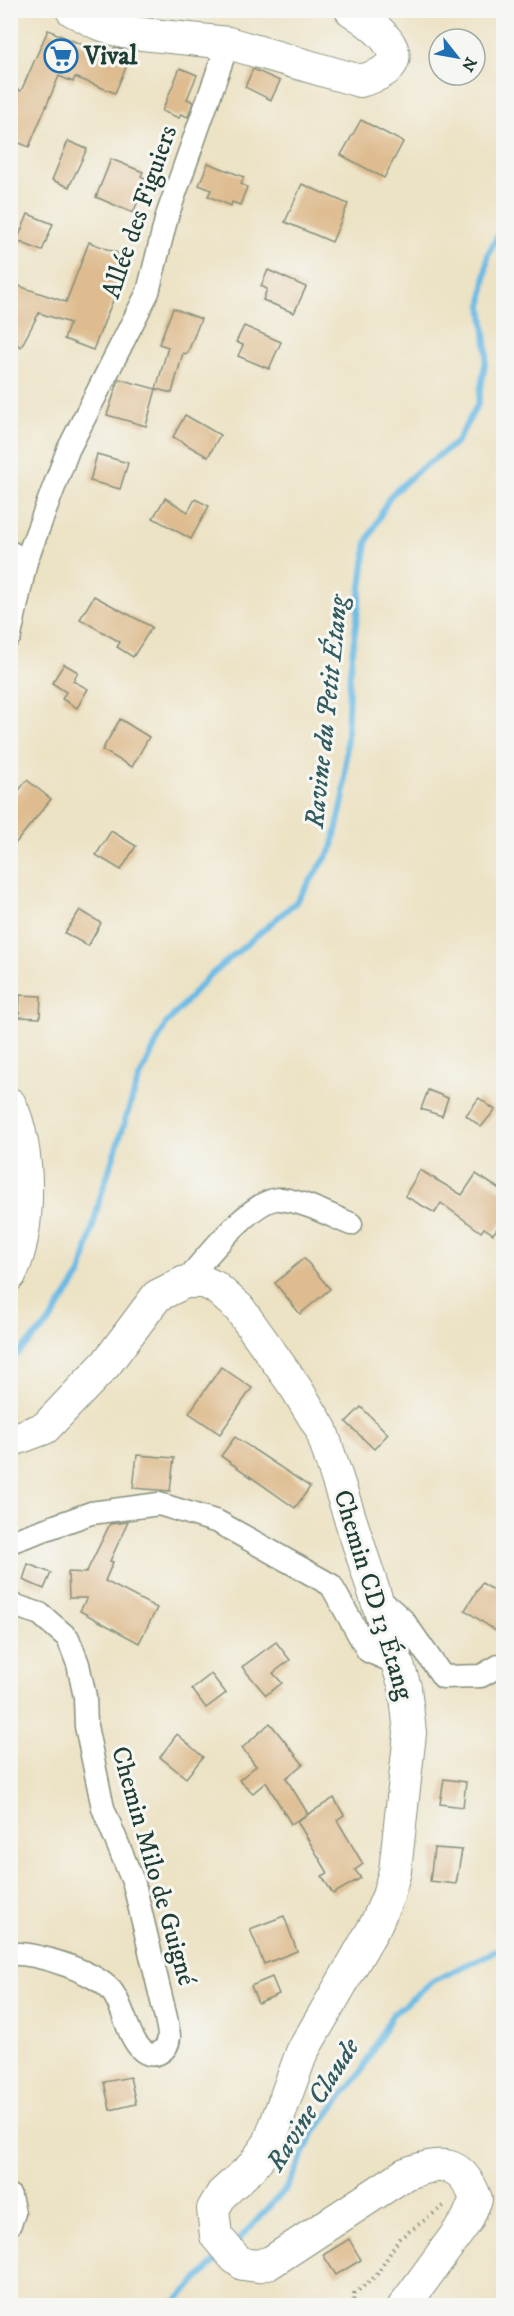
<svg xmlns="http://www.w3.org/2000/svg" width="514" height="2316" viewBox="0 0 514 2316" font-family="'IM FELL DW Pica',serif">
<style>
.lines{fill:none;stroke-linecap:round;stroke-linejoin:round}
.stream{stroke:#69bae4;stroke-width:6}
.building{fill:#debc8f}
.minor-casing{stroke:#86907c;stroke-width:25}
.secondary-casing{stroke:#86907c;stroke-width:34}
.path{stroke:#86907c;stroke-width:4;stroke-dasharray:1.5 4.5;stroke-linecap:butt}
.minor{stroke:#fff;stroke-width:22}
.secondary{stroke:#fff;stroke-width:32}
.labels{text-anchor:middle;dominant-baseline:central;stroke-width:6;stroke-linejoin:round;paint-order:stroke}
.poi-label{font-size:26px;font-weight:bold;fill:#1f3d34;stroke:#f6f6f2;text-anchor:start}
.street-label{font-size:26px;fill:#1f3d34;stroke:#f6f6f2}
.water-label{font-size:27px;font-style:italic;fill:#325c60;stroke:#f6f6f2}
</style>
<rect width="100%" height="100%" fill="#f6f6f2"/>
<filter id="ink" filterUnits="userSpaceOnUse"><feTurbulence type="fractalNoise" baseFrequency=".0167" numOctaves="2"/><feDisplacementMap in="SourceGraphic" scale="12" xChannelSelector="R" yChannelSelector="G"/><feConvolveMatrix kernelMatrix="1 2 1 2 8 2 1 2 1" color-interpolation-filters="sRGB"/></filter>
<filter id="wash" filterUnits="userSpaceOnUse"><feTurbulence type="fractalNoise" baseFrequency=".008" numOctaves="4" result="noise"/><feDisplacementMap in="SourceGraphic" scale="24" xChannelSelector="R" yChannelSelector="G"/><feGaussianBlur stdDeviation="1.35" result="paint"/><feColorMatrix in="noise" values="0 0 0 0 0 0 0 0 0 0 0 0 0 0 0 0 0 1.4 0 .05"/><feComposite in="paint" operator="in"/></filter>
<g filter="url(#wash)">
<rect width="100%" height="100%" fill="#ece2c4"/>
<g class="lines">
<!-- stream -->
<g class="stream">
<path d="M 10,1361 L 48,1324 L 81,1274 L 100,1198 L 138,1081 L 166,1024 L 207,978 L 296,902 L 332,849 L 344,796 L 350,670 L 367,542 L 390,496 L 419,470 L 456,443 L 478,404 L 487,353 L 482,304 L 488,254 L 504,223"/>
<path d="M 234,2245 L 288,2186 L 313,2134 L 361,2072 L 392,2015 L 433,1981 L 504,1947"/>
<path d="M 171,2306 L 222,2255"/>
</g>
</g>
<g id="blocks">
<!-- building -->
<g class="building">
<path d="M 48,30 L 110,57 L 114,48 L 133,51 L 115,93 L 75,77 L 73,82 L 59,76 L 29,147 L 10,139 L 10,97 L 14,88 L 21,91 Z"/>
<path d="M 180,68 L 197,75 L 187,99 L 193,102 L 188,117 L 181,114 L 179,118 L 162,111 Z"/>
<path d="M 253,69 L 280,81 L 271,100 L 245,87 Z"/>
<path d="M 361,120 L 403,142 L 384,178 L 341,155 Z"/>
<path d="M 68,141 L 87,149 L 69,187 L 52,180 Z"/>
<path d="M 111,159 L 143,172 L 141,176 L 147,180 L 133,213 L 96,197 Z"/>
<path d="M 208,163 L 244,177 L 241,184 L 247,187 L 240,205 L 232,202 L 231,206 L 208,196 L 211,190 L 199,185 Z"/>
<path d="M 302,184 L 348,204 L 332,242 L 285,222 Z"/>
<path d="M 28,214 L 53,224 L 42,251 L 17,241 Z"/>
<path d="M 89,242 L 130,258 L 93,350 L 64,339 L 70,323 L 39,313 L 21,347 L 10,340 L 10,283 L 66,302 Z"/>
<path d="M 268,270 L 306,287 L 294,313 L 263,300 L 267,289 L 261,286 Z"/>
<path d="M 173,308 L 201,319 L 187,354 L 183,353 L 172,393 L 156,389 L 168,347 L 159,344 Z"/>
<path d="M 244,326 L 281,342 L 269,369 L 238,356 L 243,345 L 236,342 Z"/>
<path d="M 119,379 L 156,389 L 146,426 L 107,415 Z"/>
<path d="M 185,415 L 220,435 L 208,457 L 173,437 Z"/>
<path d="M 97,454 L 128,463 L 120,489 L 90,481 Z"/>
<path d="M 165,498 L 188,512 L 195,499 L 209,506 L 191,539 L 153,518 Z"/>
<path d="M 94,596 L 152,627 L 133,657 L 117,647 L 120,642 L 80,619 Z"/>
<path d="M 64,664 L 78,672 L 73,681 L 88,689 L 77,708 L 62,699 L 66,692 L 52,683 Z"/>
<path d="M 120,719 L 149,737 L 132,767 L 102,750 Z"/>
<path d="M 27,780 L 51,799 L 10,850 L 10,802 Z"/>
<path d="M 111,831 L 136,846 L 121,870 L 96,855 Z"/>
<path d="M 80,910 L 101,923 L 88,946 L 65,933 Z"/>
<path d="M 20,995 L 41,996 L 40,1018 L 19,1017 Z"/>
<path d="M 428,1090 L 448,1098 L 442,1116 L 421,1109 Z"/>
<path d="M 479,1098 L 495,1110 L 481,1127 L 466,1115 Z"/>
<path d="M 420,1170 L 462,1195 L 476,1174 L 504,1192 L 504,1220 L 493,1234 L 484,1228 L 481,1232 L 441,1203 L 435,1213 L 405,1196 Z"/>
<path d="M 304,1258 L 330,1289 L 300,1314 L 275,1283 Z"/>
<path d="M 221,1367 L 252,1388 L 220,1434 L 189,1413 Z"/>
<path d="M 361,1407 L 388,1434 L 374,1449 L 346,1422 Z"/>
<path d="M 235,1437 L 310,1487 L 295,1508 L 221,1456 Z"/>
<path d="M 137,1455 L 174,1458 L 170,1491 L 133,1488 Z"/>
<path d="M 128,1522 L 110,1561 L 113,1562 L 105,1581 L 157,1608 L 139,1643 L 80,1611 L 87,1598 L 69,1598 L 68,1572 L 86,1573 L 110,1524 Z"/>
<path d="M 28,1564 L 51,1573 L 44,1589 L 23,1580 Z"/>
<path d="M 504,1574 L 504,1620 L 496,1631 L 465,1610 L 482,1583 L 493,1590 Z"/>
<path d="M 276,1642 L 290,1660 L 273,1673 L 282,1683 L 266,1695 L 242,1667 Z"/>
<path d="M 211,1674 L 226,1693 L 206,1708 L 192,1689 Z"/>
<path d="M 270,1723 L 303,1764 L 286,1778 L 308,1814 L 291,1824 L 266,1782 L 253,1793 L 239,1780 L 256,1766 L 242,1748 Z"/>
<path d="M 177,1734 L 203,1757 L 186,1778 L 160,1757 Z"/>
<path d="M 444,1779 L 466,1782 L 463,1807 L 440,1804 Z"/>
<path d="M 334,1798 L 344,1815 L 337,1820 L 363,1864 L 355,1870 L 361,1878 L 333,1894 L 322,1876 L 328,1873 L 297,1821 Z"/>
<path d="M 434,1848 L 462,1850 L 456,1884 L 430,1881 Z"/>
<path d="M 284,1916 L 297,1951 L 264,1964 L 250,1929 Z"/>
<path d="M 272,1977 L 279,1994 L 258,2003 L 251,1986 Z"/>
<path d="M 130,2077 L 136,2104 L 110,2110 L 104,2082 Z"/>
<path d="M 349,2239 L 361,2260 L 336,2275 L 323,2255 Z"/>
</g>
</g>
</g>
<g filter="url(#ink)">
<use href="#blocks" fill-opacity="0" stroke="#86907c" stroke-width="1.5"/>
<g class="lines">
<!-- minor casing -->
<g class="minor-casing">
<g id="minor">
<path d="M 10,552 L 26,561 L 10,636"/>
<path d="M 26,561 L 68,450 L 148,292 L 167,216 L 228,43"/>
<path d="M 185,1282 C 202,1262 254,1196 281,1199 C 305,1202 329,1215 351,1224"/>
<path d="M 10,1542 L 91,1513 L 159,1504 L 218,1522 L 331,1585 L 368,1651 L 396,1663"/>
<path d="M 376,1596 L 403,1620 L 443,1677 L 481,1676 L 504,1663"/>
<path d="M 10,1604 L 40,1614 L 68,1638 L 78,1664 L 85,1697 L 86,1726 L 103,1808 L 134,1884 L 166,2018 C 167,2024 169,2031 169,2037 C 168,2050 155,2060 143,2051 C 127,2037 125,2010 113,1993 C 100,1973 34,1951 10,1954"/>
<path d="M 10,2196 L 14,2213 L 10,2224"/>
</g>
</g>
<!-- secondary casing -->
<g class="secondary-casing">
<g id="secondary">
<path d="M 72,10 L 97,23 L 123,32 L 228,43 L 360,81 C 422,65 385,32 351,10"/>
<path d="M 10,1104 C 31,1145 32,1234 10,1275"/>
<path d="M 10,1441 L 45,1428 L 106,1364 L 157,1296 L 185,1282 L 204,1282 L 215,1287 L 239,1308 L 296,1388 L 321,1429 L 405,1687 L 410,1733 L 395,1871 L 388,1896 L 376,1924 L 302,2052 L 269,2143 L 252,2167 L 222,2194 L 213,2209 L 216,2236 L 235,2258 L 243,2264 L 257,2266 L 271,2262 L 405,2174 C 442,2161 461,2159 476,2199 L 467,2220 L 404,2306"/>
</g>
</g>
<!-- path -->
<path class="path" d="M 353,2306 L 354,2294 L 376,2276 L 399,2239 L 445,2205"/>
<!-- minor -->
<use href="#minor" class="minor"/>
<!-- secondary -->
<use href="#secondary" class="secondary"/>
</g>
</g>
<!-- icons -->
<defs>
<g id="supermarket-ring" transform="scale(1.725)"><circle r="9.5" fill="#f6f6f2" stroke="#1f6fb2" stroke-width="1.5"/><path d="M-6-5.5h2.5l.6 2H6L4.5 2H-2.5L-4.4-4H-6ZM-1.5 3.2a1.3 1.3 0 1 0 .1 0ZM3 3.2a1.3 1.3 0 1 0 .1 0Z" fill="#1f6fb2"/></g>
</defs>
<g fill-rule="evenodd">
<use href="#supermarket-ring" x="61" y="56"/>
</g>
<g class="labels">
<!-- poi labels -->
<g class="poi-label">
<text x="84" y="56">Vival</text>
</g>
<!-- street labels -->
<g class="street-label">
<text transform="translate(140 212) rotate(-71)">Allée des Figuiers</text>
<text transform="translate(373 1595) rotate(73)">Chemin CD 13 Étang</text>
<text transform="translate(153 1866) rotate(74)">Chemin Milo de Guigné</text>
</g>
<!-- water labels -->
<g class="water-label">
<text transform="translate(327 712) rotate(-84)">Ravine du Petit Étang</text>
<text transform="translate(313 2105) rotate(-58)">Ravine Claude</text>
</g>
</g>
<!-- margin -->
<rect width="514" height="2316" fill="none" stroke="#f6f6f2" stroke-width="36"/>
<!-- north arrow -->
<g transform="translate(457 57) rotate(121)"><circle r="28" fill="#f6f6f2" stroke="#a0aca6" stroke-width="1.5"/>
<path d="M0-4.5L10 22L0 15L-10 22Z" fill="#1f6fb2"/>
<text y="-9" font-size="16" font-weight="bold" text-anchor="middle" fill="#1f3d34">N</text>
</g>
</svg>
